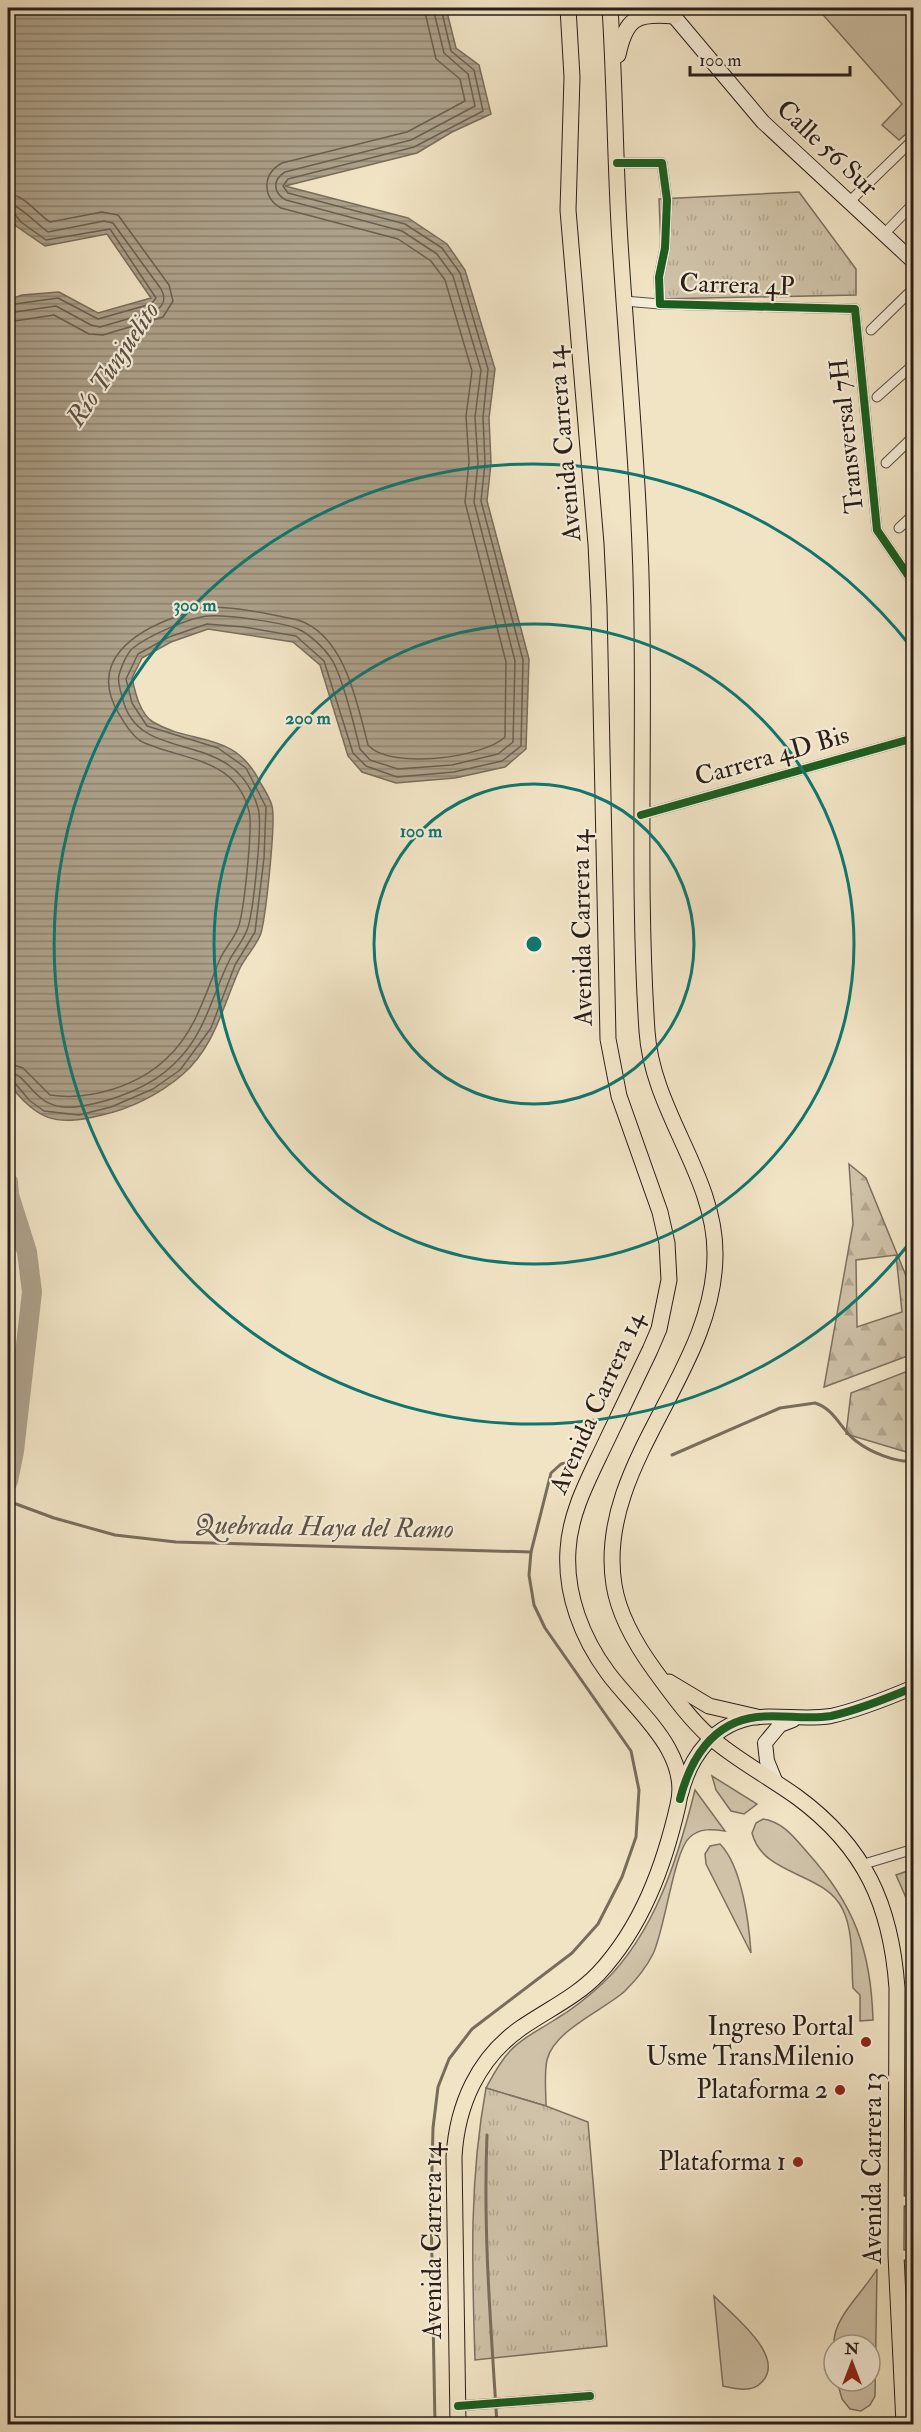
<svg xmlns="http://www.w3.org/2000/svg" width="921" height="2432" viewBox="0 0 921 2432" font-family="'IM FELL Double Pica',serif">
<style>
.grass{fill:#cfc2a8;stroke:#7c7060;stroke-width:1.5}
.forest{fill:url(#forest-firs);stroke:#7c7060;stroke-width:1.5;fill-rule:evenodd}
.park{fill:url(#park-tufts);stroke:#7c7060;stroke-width:1.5}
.water{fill:url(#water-rules);stroke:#786d5c;stroke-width:1.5}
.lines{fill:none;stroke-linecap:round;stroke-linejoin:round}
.shore{stroke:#6b6051;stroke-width:1.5}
.stream{stroke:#786d5c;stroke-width:3}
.river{stroke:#ada18a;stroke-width:20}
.street-casing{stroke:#5b5043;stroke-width:11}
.secondary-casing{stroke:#291e18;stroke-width:16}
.primary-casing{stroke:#291e18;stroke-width:17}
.street{stroke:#f6edd9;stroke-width:9}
.secondary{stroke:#f6edd9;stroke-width:14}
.primary{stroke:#f1e4c5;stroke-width:15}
.cycleway-casing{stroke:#f6edd9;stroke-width:11}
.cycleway{stroke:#1b5e20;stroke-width:8}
.ring{fill:none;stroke:#0f766e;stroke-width:3}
.poi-dot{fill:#8f2418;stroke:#f6edd9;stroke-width:2}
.labels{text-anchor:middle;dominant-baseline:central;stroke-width:4.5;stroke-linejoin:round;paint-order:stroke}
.street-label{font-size:26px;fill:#291e18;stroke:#f6edd9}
.poi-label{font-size:26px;fill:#291e18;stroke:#f6edd9;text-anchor:end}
.water-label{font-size:27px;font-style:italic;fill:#5e5246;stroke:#f6edd9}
.centre{fill:#0f766e;stroke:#f6edd9;stroke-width:3}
.ring-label{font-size:18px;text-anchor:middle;font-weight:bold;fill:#0f766e;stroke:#f6edd9;stroke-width:4.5;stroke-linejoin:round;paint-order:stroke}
</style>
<defs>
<pattern id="forest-firs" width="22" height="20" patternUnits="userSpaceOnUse" patternTransform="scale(1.5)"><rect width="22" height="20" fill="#cfc2a8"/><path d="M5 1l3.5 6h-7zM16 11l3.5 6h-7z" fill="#b2a690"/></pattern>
<pattern id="park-tufts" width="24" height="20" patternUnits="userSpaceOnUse" patternTransform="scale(1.5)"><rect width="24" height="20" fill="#cfc2a8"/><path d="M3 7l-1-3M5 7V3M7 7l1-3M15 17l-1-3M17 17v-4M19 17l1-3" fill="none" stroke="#b2a690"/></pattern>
<pattern id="water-rules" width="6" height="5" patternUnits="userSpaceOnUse" patternTransform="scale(1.5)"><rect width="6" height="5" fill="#ada18a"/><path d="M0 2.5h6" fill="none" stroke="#8d8370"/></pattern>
</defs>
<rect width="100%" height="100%" fill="#f1e4c5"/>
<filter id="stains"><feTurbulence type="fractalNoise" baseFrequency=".00333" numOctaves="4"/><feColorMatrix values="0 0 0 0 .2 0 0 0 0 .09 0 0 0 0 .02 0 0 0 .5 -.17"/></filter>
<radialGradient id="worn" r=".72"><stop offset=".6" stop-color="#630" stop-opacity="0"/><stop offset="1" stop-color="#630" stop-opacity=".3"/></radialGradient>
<!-- grass -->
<g class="grass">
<path d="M 817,8 L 905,8 L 913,39 L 914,127 L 899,140 L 882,125 L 902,104 Z"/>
<path d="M 712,1776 L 757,1804 L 744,1814 L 731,1811 L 716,1790 Z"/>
<path d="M 695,1790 L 725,1831 C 712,1829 700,1828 690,1837 C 674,1850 665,1929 653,1954 C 646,1968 636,1980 625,1991 C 604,2010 554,2030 547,2060 C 544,2074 546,2091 546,2106 L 486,2088 C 493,2075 500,2061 511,2050 C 523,2037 541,2029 556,2019 C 573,2009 589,1996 603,1983 C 655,1933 678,1858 695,1790 Z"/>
<path d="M 763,1819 C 783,1822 794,1837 807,1852 C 854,1904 871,1950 873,2020 L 860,2021 L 860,1995 L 853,1988 C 851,1963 854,1933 843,1910 C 825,1871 763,1877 752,1833 L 756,1823 Z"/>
<path d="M 720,1844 C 742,1866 749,1923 751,1953 L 706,1864 L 705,1854 L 710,1846 Z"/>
<path d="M 913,1869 L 914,1869 L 913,1931 L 907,1900 L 896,1875 Z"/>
<path d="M 877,2269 L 875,2396 L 870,2405 L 861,2411 L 850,2409 L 842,2399 L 837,2381 L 870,2381 L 870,2345 L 834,2345 C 832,2318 864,2292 877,2269 Z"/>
<path d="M 714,2296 C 731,2314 787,2356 762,2382 C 752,2393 736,2389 723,2386 Z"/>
</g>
<!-- forest -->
<g class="forest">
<path d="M 849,1164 L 866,1178 L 913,1293 L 913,1354 L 824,1387 L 853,1224 ZM 896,1255 L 902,1312 L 857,1327 L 856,1260 Z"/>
<path d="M 913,1369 L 913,1454 L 846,1434 L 851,1393 Z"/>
</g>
<!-- park -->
<g class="park">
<path d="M 799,192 L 856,269 L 856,295 L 656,299 L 661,248 L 659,199 Z"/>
<path d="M 486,2088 L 546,2106 L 588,2122 L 607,2346 L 475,2360 C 472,2266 469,2181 486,2088 Z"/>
</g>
<!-- water -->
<path class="water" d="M 8,8 L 446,8 L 456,48 L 479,65 L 491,114 L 452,132 L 417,153 L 285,186 L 408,218 L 447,244 L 465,270 L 495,369 L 489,418 L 491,463 L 487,501 L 529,659 L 526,749 L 505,767 L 455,778 L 396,783 L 362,772 L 348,756 L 320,665 L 293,642 L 208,629 L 171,642 L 142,658 L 132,678 C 135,692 140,714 153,722 C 194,746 234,730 260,782 C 264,789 270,798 272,806 C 276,822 266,914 261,933 C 257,945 246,956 240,968 C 223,1005 215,1047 182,1075 C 160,1094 130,1109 102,1115 C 54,1127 38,1120 8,1083 L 8,300 L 22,295 L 59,292 L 98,313 L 151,298 L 107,234 L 45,246 L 16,226 L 8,214 Z"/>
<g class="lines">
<!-- shore -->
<g class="shore">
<path d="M 8,194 C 25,195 36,213 50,222 L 102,212 L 118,215 L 169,285 L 173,301 L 163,317 L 103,335 L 89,334 L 54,315 L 8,322"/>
<path d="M 8,203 C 18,204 37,224 48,232 L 104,221 L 113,223 L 161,289 C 166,298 164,306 155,311 L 100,327 L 91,325 L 56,306 L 8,313"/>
<path d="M 8,211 L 13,212 L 21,222 L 46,240 L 110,229 L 156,298 L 151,304 L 98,319 L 58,298 L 8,305"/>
<path d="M 8,1063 L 23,1068 L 50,1095 C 90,1101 138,1086 167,1058 C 196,1031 205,994 220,959 C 225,948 234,939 238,928 C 244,913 253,826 249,811 C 237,764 197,761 158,748 C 152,745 143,744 138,739 C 130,733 124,722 119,714 C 87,661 135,631 178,616 C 188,613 199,607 209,607 C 238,607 269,614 298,620 C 345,635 357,703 368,745 C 389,770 483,758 505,737 L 506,662 L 465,502 L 469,462 L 466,416 L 472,371 L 445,280 L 431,261 L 398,239 L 281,208 C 262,197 262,174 282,163 L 407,132 L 465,101 L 460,79 L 436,59 L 424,8"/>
<path d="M 8,1072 C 32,1074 32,1115 82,1106 C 113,1101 151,1087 174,1064 C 205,1035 211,998 229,961 C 234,951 243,941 247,930 C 253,915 263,823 258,808 C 234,725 140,767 123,700 C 121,692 117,682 119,675 C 121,667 127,653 133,648 C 148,636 190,617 209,616 C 226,615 285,622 300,630 C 309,634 324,648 330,657 C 342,672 355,729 360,749 L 370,760 L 398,769 L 452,765 L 498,754 L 513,742 L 515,661 L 474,502 L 478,463 L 475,417 L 481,370 L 453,276 L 437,254 L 402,231 L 286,200 C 273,193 272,180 285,172 L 411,140 L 475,106 L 468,74 L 444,53 L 433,8"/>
<path d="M 8,1080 L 14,1082 L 30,1101 L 44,1111 L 79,1115 L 111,1107 L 153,1089 L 180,1070 L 211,1028 L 235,965 L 255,932 L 264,858 L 266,807 L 246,768 L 218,748 L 147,726 L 132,703 L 126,679 L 138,654 L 169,637 L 207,624 L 244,627 L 296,636 L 324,661 L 353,753 L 366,766 L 397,777 L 454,772 L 502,761 L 521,746 L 523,660 L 481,501 L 485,463 L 483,417 L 488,369 L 460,273 L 442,248 L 405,224 L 288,193 L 283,186 L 288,179 L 414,147 L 483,111 L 474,70 L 451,51 L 441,8"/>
</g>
<!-- stream -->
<g class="stream">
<path d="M 672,1455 L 780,1408 L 815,1403 C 835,1409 841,1430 856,1441 C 870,1452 896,1463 914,1461"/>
<path d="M 8,1501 L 54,1518 L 115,1535 L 176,1542 L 531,1552 L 551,1473 L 561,1464 L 580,1460"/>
<path d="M 487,2135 C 483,2232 491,2328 497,2424"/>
<path d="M 435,2424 L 431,2208 L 433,2128 L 438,2087 L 449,2059 L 472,2029 L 572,1953 L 598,1924 L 622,1877 L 636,1837 L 639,1790 L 631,1751 L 545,1628 L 534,1605 L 529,1575 L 531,1552"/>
</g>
<!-- river -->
<path class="river" d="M 8,1182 L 9,1195 L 27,1252 L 32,1292 L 14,1451 L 8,1481"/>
<!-- street casing -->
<g class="street-casing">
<g id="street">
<path d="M 910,8 L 914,18"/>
<path d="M 617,163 L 662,163 L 667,200 L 665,248 L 659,277 L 660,304 L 855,309 L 877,530 L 914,584"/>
<path d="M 849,202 L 914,139"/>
<path d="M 884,234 L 914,203"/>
<path d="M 624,301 L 660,304"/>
<path d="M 871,330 L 914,288"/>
<path d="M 877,397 L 914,364"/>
<path d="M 886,463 L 914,436"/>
<path d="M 899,528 L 914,514"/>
<path d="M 641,815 L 914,738"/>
<path d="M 861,1865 L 914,1849"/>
<path d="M 897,2201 L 914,2201"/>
<path d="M 896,2255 L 914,2255"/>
<path d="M 458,2406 L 590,2396"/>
</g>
</g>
<!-- secondary casing -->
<g class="secondary-casing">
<g id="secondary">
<path d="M 667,8 L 763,122 L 914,262"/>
<path d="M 776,1783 L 767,1761 L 765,1743 L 780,1725 L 793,1720"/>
<path d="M 681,1794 C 690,1756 715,1722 757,1717 C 781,1715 806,1720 831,1716 C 858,1710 888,1698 914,1687"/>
</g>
</g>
<!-- primary casing -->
<g class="primary-casing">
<g id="primary">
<path d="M 610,8 C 615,86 615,164 620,242 C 628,370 641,497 642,625 C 644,760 638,896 647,1031 C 652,1111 715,1175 715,1253 C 716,1372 595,1465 614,1585 C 619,1616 636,1645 655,1671 C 672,1694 688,1717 709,1736 C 736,1760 768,1776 797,1797 C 865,1847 891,1905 897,1988 L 896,2255 L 904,2424"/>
<path d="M 618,55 C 626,17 637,13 674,16"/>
<path d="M 669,1682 L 709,1706 L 757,1717"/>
<path d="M 458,2424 L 454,2157 C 457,2105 478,2058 521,2028 C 547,2010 576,1997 598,1974 C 642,1927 664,1866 678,1805 C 691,1752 636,1711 608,1673 C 582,1638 565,1594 568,1550 C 570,1512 589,1478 605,1444 C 620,1413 635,1381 650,1350 L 659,1329 L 669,1280 L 667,1243 L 660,1212 L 619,1096 L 608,1039 L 599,606 L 596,544 L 568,210 L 572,77 L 568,8"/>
</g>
</g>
<!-- street -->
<use href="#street" class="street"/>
<!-- secondary -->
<use href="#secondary" class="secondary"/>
<!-- primary -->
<use href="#primary" class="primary"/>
<!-- cycleway casing -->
<g class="cycleway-casing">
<g id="cycleway">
<path d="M 617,163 L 662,163 L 667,200 L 665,248 L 659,277 L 660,304 L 855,309 L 877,530 L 914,584"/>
<path d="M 641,815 L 914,738"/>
<path d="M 680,1799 C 690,1760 712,1722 757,1717 C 781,1714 806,1720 831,1716 C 858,1710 888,1698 914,1687"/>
<path d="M 458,2406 L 590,2396"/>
</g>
</g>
<!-- cycleway -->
<use href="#cycleway" class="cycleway"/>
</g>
<!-- distance rings -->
<g class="ring">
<circle cx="534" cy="944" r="160"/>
<circle cx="534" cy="944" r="320"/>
<path d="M912 1240A480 480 0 1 1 912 648"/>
</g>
<!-- markers -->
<g class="poi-dot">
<circle cx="866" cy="2042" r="6"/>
<circle cx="840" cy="2090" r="6"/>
<circle cx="798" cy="2162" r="6"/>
</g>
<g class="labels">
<!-- street labels -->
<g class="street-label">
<text transform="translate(827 148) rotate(43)">Calle 56 Sur</text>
<text transform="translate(737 285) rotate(2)">Carrera 4P</text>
<text transform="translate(847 436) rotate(-96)">Transversal 7H</text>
<text transform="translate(564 444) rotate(-95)">Avenida Carrera 14</text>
<text transform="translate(772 756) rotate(-16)">Carrera 4D Bis</text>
<text transform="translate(582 928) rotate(-91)">Avenida Carrera 14</text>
<text transform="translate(597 1403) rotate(-66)">Avenida Carrera 14</text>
<text transform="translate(873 2168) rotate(-90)">Avenida Carrera 13</text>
<text transform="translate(433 2241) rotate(-90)">Avenida Carrera 14</text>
</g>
<!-- poi labels -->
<g class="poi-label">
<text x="854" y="2027">Ingreso Portal<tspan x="854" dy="30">Usme TransMilenio</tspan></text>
<text x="828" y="2090">Plataforma 2</text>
<text x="786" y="2162">Plataforma 1</text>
</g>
<!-- water labels -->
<g class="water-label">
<text transform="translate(113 364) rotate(-56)">Río Tunjuelito</text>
<text transform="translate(324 1527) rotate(1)">Quebrada Haya del Ramo</text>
</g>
</g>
<circle cx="534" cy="944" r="9" class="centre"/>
<g class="ring-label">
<text x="195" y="611">300 m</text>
<text x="308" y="724">200 m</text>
<text x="421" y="837">100 m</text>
</g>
<!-- margin -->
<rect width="921" height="2432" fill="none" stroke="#f1e4c5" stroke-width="30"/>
<rect x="9" y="9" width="903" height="2414" fill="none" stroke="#291e18" stroke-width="3"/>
<rect x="15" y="15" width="891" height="2402" fill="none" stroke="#291e18" stroke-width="1.5"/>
<!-- north arrow -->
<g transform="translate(852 2363)"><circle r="28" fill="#f6edd9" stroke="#a49a8c" stroke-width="1.5"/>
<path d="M0-4.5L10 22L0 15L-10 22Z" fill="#8f2418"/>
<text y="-9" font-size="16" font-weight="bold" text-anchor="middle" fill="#291e18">N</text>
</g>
<!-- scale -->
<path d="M690 66v9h160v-9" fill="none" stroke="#291e18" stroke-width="3"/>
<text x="699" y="66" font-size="18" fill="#291e18" stroke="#f6edd9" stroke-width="4.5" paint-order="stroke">100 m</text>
<rect width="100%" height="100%" filter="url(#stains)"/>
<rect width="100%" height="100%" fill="url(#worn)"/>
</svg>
